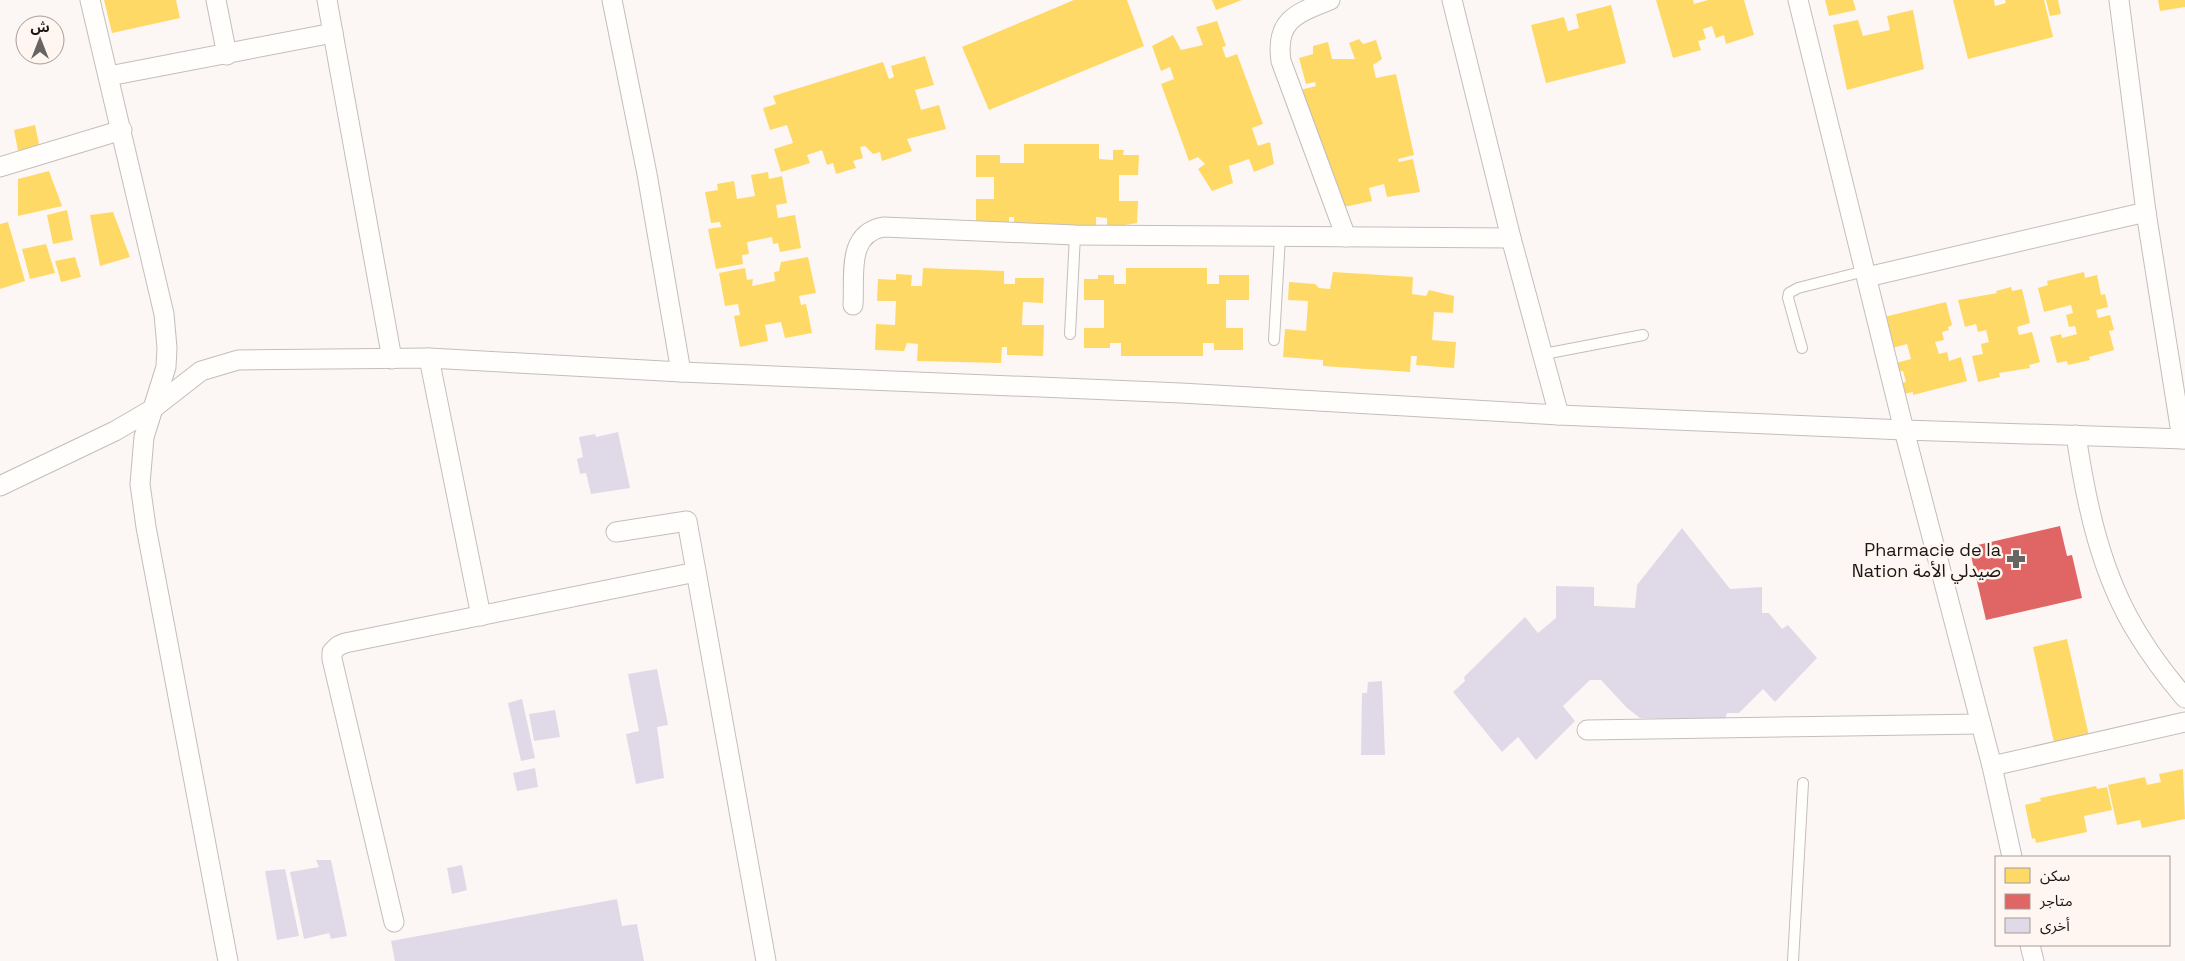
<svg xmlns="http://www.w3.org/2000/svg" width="2185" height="961" viewBox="0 0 2185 961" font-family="'Space Grotesk','Noto Sans Arabic',sans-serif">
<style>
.homes{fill:#ffd966}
.shops{fill:#e06666}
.building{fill:#e0dae8}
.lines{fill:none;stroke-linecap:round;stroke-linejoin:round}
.service-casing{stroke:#c3bebb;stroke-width:12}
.minor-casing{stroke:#c3bebb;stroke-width:21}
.service{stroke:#fffefd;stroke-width:10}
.minor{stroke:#fffefd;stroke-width:19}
.labels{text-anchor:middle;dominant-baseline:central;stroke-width:5;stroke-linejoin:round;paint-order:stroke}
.poi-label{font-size:18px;fill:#191512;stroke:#fff6f1;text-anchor:end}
</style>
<rect width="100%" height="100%" fill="#fcf7f4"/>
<!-- homes -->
<g class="homes">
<path d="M 104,0 L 176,0 L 180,18 L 112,33 Z"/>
<path d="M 1074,0 L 1127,0 L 1144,46 L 989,110 L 962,47 Z"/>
<path d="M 1212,0 L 1242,0 L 1216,10 Z"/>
<path d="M 1656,0 L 1693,0 L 1694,4 L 1708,0 L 1744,0 L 1754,35 L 1726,44 L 1724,35 L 1716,38 L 1712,26 L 1703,29 L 1706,39 L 1698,41 L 1701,50 L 1673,58 Z"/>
<path d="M 1825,0 L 1853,0 L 1856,10 L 1829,16 Z"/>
<path d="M 1953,0 L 1994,0 L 1995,6 L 2006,3 L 2005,0 L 2044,0 L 2053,37 L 1968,59 Z"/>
<path d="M 2046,0 L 2058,0 L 2061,14 L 2050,16 Z"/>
<path d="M 2158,0 L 2185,0 L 2185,7 L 2160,11 Z"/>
<path d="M 1611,5 L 1626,63 L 1546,83 L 1531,25 L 1564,17 L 1568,31 L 1579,28 L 1576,14 Z"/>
<path d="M 1913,10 L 1924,69 L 1847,90 L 1833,25 L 1858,20 L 1863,36 L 1890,30 L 1887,16 Z"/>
<path d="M 1217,21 L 1226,46 L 1222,47 L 1226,58 L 1237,54 L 1263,124 L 1252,128 L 1258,146 L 1270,142 L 1274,164 L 1254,172 L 1249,159 L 1229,166 L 1233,183 L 1212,191 L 1198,169 L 1205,164 L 1198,157 L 1189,161 L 1161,84 L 1174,79 L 1170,67 L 1161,71 L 1152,46 L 1173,35 L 1181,50 L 1203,45 L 1196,27 Z"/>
<path d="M 1359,39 L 1363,44 L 1376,40 L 1382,59 L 1373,65 L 1376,78 L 1396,74 L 1414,155 L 1398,159 L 1399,162 L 1413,159 L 1420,192 L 1387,197 L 1384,184 L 1369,188 L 1372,201 L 1344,207 L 1300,90 L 1316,86 L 1315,82 L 1306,84 L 1299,58 L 1313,54 L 1313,46 L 1328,42 L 1332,59 L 1355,59 L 1349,43 Z"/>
<path d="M 925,56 L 934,85 L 915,90 L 921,110 L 939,105 L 946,129 L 907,139 L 912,151 L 882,161 L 880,152 L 873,154 L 865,146 L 860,147 L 863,158 L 853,161 L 856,168 L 836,174 L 833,163 L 827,165 L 822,150 L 807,155 L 810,163 L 781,172 L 774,149 L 793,143 L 787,125 L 770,130 L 763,108 L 776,104 L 773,96 L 883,62 L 889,79 L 894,77 L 891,66 Z"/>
<path d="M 35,125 L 40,149 L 19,156 L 14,130 Z"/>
<path d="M 1024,144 L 1099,144 L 1099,159 L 1113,160 L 1113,150 L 1124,150 L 1123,155 L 1139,155 L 1138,175 L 1119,175 L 1119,201 L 1138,201 L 1137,223 L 1107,228 L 1107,218 L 1096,217 L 1096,232 L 1014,231 L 1014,217 L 1009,217 L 1009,229 L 976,228 L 976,199 L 994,199 L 994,177 L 976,177 L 976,155 L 1000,155 L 1000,163 L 1024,163 Z"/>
<path d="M 49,171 L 62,206 L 18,216 L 18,179 Z"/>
<path d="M 768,172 L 769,179 L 782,176 L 787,203 L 776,205 L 778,218 L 795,215 L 801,248 L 780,252 L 778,243 L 773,244 L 772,237 L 747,242 L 749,254 L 742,255 L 743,264 L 716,269 L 708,229 L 721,227 L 720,222 L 711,223 L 705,192 L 718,190 L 717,184 L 734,181 L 737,199 L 755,196 L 751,175 Z"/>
<path d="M 67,210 L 73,240 L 53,244 L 47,215 Z"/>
<path d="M 113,212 L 130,257 L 100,266 L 90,215 Z"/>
<path d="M 8,222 L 25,281 L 0,289 L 0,224 Z"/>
<path d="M 46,244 L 55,273 L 30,279 L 22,249 Z"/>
<path d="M 75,257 L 81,277 L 61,282 L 55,261 Z"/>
<path d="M 808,257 L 816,293 L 799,296 L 801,305 L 806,304 L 812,333 L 785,338 L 781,322 L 765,325 L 768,341 L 740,347 L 734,316 L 740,315 L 738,304 L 725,306 L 719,273 L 745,268 L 747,280 L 753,279 L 752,286 L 775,281 L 774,272 L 779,271 L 781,262 Z"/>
<path d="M 923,268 L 1004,271 L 1004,284 L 1015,284 L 1015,278 L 1044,278 L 1043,303 L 1023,302 L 1022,325 L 1044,325 L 1043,356 L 1007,355 L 1007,347 L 1002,347 L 1001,363 L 917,361 L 918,344 L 907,343 L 904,351 L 875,350 L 876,324 L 895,325 L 896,301 L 877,301 L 878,279 L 896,280 L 896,274 L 912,275 L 911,286 L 922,286 Z"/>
<path d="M 1126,268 L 1207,268 L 1207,284 L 1219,284 L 1219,275 L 1249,275 L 1249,300 L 1226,300 L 1226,328 L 1243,328 L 1243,350 L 1214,350 L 1214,343 L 1203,343 L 1203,356 L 1121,356 L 1121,343 L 1110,343 L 1110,348 L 1084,348 L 1084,328 L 1104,328 L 1104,300 L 1084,300 L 1084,279 L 1098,279 L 1098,275 L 1114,275 L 1114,284 L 1126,284 Z"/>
<path d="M 1333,272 L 1413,277 L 1412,294 L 1426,296 L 1429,290 L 1454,296 L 1453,313 L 1434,312 L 1432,340 L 1456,342 L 1454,368 L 1416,365 L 1417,356 L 1411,356 L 1410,372 L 1323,366 L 1323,350 L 1323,360 L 1283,357 L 1285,329 L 1306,331 L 1308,301 L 1288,300 L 1289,282 L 1315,284 L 1319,288 L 1330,289 Z"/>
<path d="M 2084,272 L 2085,278 L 2097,275 L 2101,295 L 2105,294 L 2108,307 L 2096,310 L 2098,318 L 2110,315 L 2114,330 L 2109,331 L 2114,350 L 2089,357 L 2090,360 L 2068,365 L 2067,361 L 2057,363 L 2050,337 L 2061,334 L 2062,338 L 2077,334 L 2075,326 L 2069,327 L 2066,315 L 2073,313 L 2071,305 L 2044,312 L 2038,288 L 2048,285 L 2047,281 Z"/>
<path d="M 2011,287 L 2012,291 L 2022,289 L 2030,323 L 2017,327 L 2019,335 L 2032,332 L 2040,362 L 2029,365 L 2030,368 L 1999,373 L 2000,377 L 1978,382 L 1972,356 L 1983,354 L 1981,344 L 1989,342 L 1986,330 L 1978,332 L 1976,324 L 1965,327 L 1958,300 L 1997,293 L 1996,291 Z"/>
<path d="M 1946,302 L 1952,325 L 1948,327 L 1949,330 L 1942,332 L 1944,340 L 1935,342 L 1939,354 L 1947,352 L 1949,361 L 1961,357 L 1967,381 L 1913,395 L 1913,392 L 1904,394 L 1902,383 L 1906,382 L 1903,371 L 1899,371 L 1896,363 L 1911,359 L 1907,344 L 1892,348 L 1884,317 Z"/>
<path d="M 2067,639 L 2089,736 L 2054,743 L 2033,647 Z"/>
<path d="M 2183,769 L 2185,819 L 2142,828 L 2140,820 L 2117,825 L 2108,785 L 2145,777 L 2147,785 L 2161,782 L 2159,774 Z"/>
<path d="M 2096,786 L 2097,789 L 2107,787 L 2112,810 L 2084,816 L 2087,832 L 2036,843 L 2035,838 L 2032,839 L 2025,805 L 2041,801 L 2040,798 Z"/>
</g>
<!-- shops -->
<path class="shops" d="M 2060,526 L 2067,556 L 2072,555 L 2082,598 L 1986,620 L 1969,547 Z"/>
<!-- building -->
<g class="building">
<path d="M 618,432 L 630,488 L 591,494 L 586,473 L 580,474 L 577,459 L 583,457 L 579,437 L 595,434 L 596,437 Z"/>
<path d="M 1682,528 L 1730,589 L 1762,587 L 1762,613 L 1769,613 L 1782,629 L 1788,625 L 1817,658 L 1775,702 L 1763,689 L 1739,713 L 1727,713 L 1725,720 L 1640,718 L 1627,708 L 1601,680 L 1590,680 L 1563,706 L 1575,721 L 1536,760 L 1518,737 L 1502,752 L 1453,692 L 1465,681 L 1464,677 L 1525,617 L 1538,633 L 1556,618 L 1556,586 L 1594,587 L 1594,606 L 1635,608 L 1637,585 Z"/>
<path d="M 657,669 L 668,725 L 657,727 L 664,778 L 636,784 L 626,734 L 639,731 L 628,674 Z"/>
<path d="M 1382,681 L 1385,755 L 1361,755 L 1362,693 L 1367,693 L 1368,682 Z"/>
<path d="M 522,699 L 535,758 L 521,761 L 508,703 Z"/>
<path d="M 555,710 L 560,737 L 534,741 L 529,714 Z"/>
<path d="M 535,768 L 538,787 L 517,791 L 513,773 Z"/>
<path d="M 316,860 L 331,860 L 347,936 L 331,939 L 329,933 L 304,939 L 290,872 L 319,867 Z"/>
<path d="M 462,865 L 467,890 L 452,894 L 447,868 Z"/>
<path d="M 285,869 L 299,936 L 277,940 L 265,871 Z"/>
<path d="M 617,899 L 622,926 L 637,924 L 644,961 L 395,961 L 391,941 Z"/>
</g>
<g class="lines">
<!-- service casing -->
<g class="service-casing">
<g id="service">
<path d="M 1070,334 L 1075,235"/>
<path d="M 1274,340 L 1280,237"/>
<path d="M 1802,348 L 1788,298 L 1789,293 L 1798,288 L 1865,271"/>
<path d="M 1544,354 L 1643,335"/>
<path d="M 1793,961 L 1803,783"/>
</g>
</g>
<!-- minor casing -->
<g class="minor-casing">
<g id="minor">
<path d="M 90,0 L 164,314 L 167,348 L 166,367 L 144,437 L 140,484 L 146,527 L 228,961"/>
<path d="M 216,0 L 227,55"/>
<path d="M 327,0 L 392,359"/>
<path d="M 612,0 L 647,174 L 681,372"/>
<path d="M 1330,0 C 1297,13 1275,20 1281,61 L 1346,237"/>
<path d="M 1452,0 L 1511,238 L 1559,415"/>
<path d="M 1798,0 L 1904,430 L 1992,766 L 2012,857"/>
<path d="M 2119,0 L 2146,212 L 2182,439"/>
<path d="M 109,76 L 333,33"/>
<path d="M 0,167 L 122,130"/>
<path d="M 1867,277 L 2146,212"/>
<path d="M 853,305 C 855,276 846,234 883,227 L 1075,235 L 1511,238"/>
<path d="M 429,358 L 481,616"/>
<path d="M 2076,435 C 2086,503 2101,575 2138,634 C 2152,657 2168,678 2185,698"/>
<path d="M 0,486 L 115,431 L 151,410 L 201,371 L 238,360 L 429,358 L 681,372 L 1181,393 L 1559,415 L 1904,430 L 2185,439"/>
<path d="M 616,532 L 687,521 L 766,961"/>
<path d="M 1587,730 L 1981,724"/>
<path d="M 1992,766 L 2185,722"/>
<path d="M 394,922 L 332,659 L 332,652 L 338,646 L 345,643 L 696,572"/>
<path d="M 2030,945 L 2034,961"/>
</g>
</g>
<!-- service -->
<use href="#service" class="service"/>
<!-- minor -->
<use href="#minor" class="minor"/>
</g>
<!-- icons -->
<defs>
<g id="pharmacy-bare" transform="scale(1.5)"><path d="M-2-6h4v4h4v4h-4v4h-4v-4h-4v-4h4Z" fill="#686461" stroke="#fff6f1" stroke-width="2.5" paint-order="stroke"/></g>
</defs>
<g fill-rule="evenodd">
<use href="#pharmacy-bare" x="2016" y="559"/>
</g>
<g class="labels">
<!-- poi labels -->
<g class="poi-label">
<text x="2001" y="549">Pharmacie de la<tspan x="2001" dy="21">Nation صيدلي الأمة</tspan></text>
</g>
</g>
<!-- legend -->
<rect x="1995" y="856" width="175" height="90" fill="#fff6f1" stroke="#a39c98"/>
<rect x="2005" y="868" width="25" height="15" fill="#ffd966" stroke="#a39c98"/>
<text x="2040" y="881" font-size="15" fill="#191512">سكن</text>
<rect x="2005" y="894" width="25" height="15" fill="#e06666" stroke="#a39c98"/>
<text x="2040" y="906" font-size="15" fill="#191512">متاجر</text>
<rect x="2005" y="918" width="25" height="15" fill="#e0dae8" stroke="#a39c98"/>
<text x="2040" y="931" font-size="15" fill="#191512">أخرى</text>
<!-- north arrow -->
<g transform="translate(40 40)"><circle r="24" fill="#fff6f1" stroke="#a39c98"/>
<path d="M0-4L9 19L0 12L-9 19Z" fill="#686461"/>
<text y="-8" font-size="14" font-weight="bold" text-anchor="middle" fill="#191512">ش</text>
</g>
</svg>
